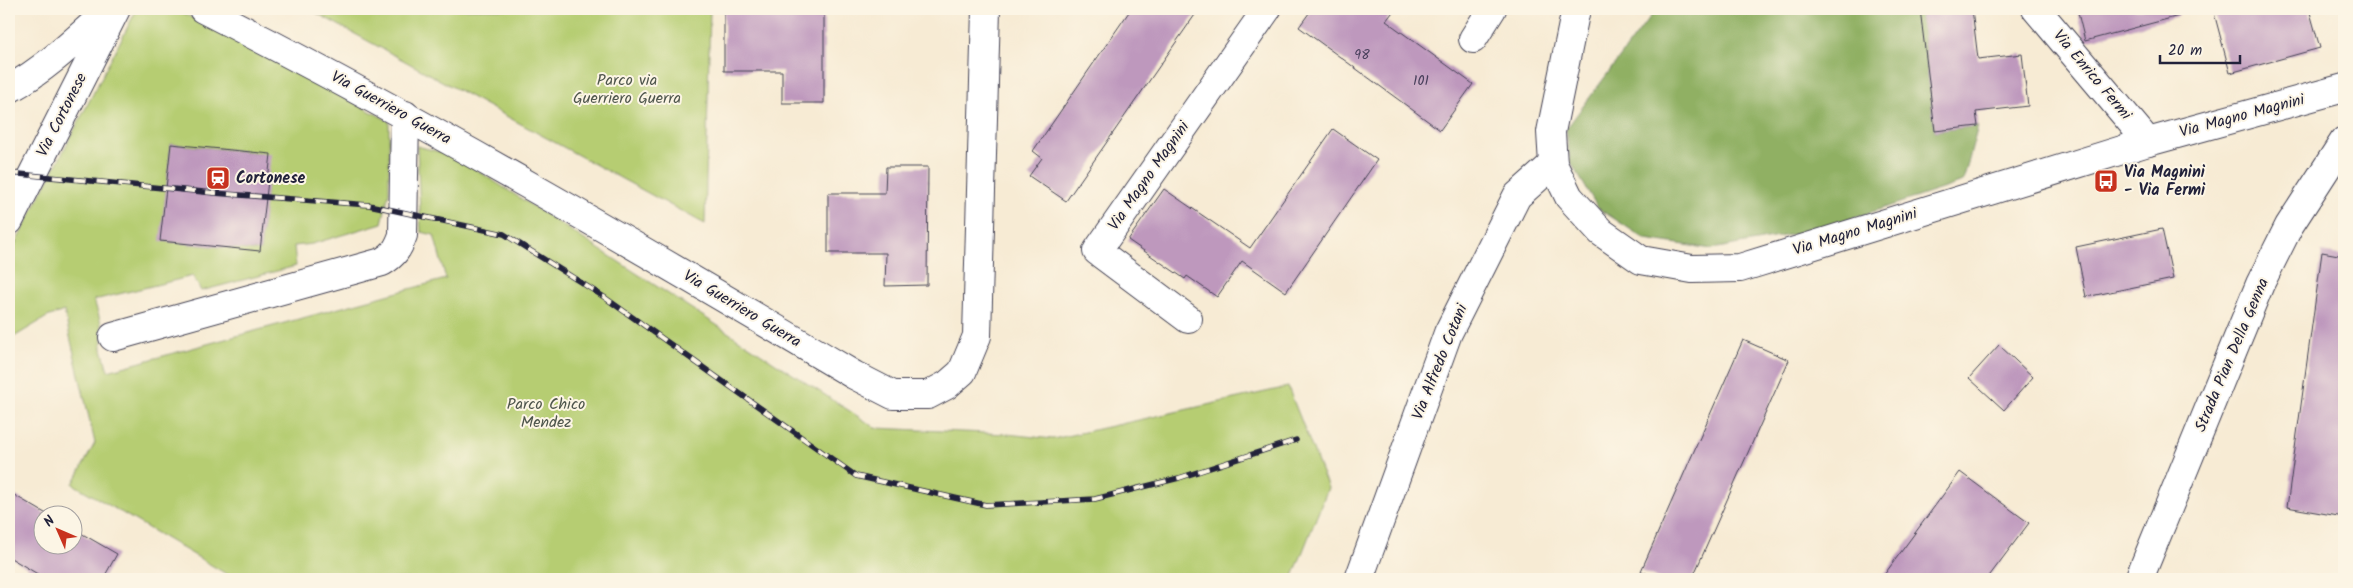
<svg xmlns="http://www.w3.org/2000/svg" width="2353" height="588" viewBox="0 0 2353 588" font-family="Kalam,sans-serif">
<style>
.green{fill:#b6cd72;stroke:#6c7856;fill-rule:evenodd}
.forest{fill:#90b064;stroke:#596950}
.building{fill:#be98bd}
.lines{fill:none;stroke-linecap:round;stroke-linejoin:round}
.minor-casing{stroke:#424052;stroke-width:30}
.tertiary-casing{stroke:#424052;stroke-width:30}
.secondary-casing{stroke:#424052;stroke-width:30}
.minor{stroke:#fff;stroke-width:28}
.tertiary{stroke:#fff;stroke-width:28}
.secondary{stroke:#fff;stroke-width:28}
.rail-casing{stroke:#22223b;stroke-width:5.5}
.rail{stroke:#fcf5e5;stroke-width:4;stroke-dasharray:11;stroke-linecap:butt}
.labels{text-anchor:middle;dominant-baseline:central;stroke-width:4;stroke-linejoin:round;paint-order:stroke}
.number-label{font-size:14px;fill:#49405c}
.street-label{font-size:16px;fill:#22223b;stroke:#fcf5e5}
.park-label{font-size:16px;fill:#4e554c;stroke:#fcf5e5}
.poi-label{font-size:16px;font-weight:bold;fill:#22223b;stroke:#fcf5e5;text-anchor:start}
</style>
<rect width="100%" height="100%" fill="#fcf5e5"/>
<filter id="ink" filterUnits="userSpaceOnUse"><feTurbulence type="fractalNoise" baseFrequency=".02" numOctaves="2"/><feDisplacementMap in="SourceGraphic" scale="10" xChannelSelector="R" yChannelSelector="G"/><feConvolveMatrix kernelMatrix="1 2 1 2 8 2 1 2 1" color-interpolation-filters="sRGB"/></filter>
<filter id="wash" filterUnits="userSpaceOnUse"><feTurbulence type="fractalNoise" baseFrequency=".0096" numOctaves="4" result="noise"/><feDisplacementMap in="SourceGraphic" scale="20" xChannelSelector="R" yChannelSelector="G"/><feGaussianBlur stdDeviation="1.12" result="paint"/><feColorMatrix in="noise" values="0 0 0 0 0 0 0 0 0 0 0 0 0 0 0 0 0 1.4 0 .05"/><feComposite in="paint" operator="in"/></filter>
<g filter="url(#wash)">
<rect width="100%" height="100%" fill="#f7ebd4"/>
<!-- green -->
<g class="green">
<path d="M 137,9 L 175,9 L 389,121 L 389,193 L 382,223 L 312,244 L 294,246 L 296,266 L 201,291 L 193,276 L 94,300 L 101,323 L 102,349 L 108,371 L 446,279 L 434,235 L 421,232 L 417,146 L 455,156 L 876,428 L 1007,434 L 1053,439 L 1288,387 L 1328,488 L 1292,579 L 235,579 L 73,484 L 95,443 L 64,311 L 47,317 L 9,340 L 9,256 ZM 171,144 L 270,154 L 260,251 L 161,241 Z"/>
<path d="M 309,9 L 710,9 L 705,224 Z"/>
</g>
<!-- forest -->
<path class="forest" d="M 1656,9 L 1920,9 L 1935,131 L 1978,126 L 1963,182 L 1817,230 L 1712,249 L 1645,239 L 1598,208 L 1570,161 L 1566,129 Z"/>
<g id="blocks">
<!-- building -->
<g class="building">
<path d="M 782,9 L 824,9 L 824,103 L 782,103 L 782,71 L 724,71 L 724,11 L 782,11 Z"/>
<path d="M 1131,9 L 1199,9 L 1066,201 L 1029,176 L 1042,158 L 1033,151 Z"/>
<path d="M 1312,9 L 1395,9 L 1386,21 L 1473,84 L 1440,130 L 1299,27 Z"/>
<path d="M 1920,9 L 1972,9 L 1978,59 L 2022,54 L 2028,106 L 1976,112 L 1978,126 L 1935,131 Z"/>
<path d="M 2077,9 L 2178,9 L 2179,16 L 2085,41 Z"/>
<path d="M 2213,9 L 2309,9 L 2320,48 L 2230,73 Z"/>
<path d="M 1333,129 L 1377,160 L 1286,292 L 1242,261 L 1217,297 L 1187,276 L 1185,279 L 1128,240 L 1164,189 L 1250,248 Z"/>
<path d="M 171,144 L 271,154 L 260,251 L 160,241 Z"/>
<path d="M 886,167 L 928,167 L 927,285 L 885,286 L 886,253 L 828,253 L 828,193 L 885,193 Z"/>
<path d="M 2162,229 L 2173,279 L 2086,297 L 2076,247 Z"/>
<path d="M 2322,252 L 2344,256 L 2344,517 L 2287,507 Z"/>
<path d="M 1743,340 L 1789,360 L 1692,579 L 1660,579 L 1641,571 Z"/>
<path d="M 1999,345 L 2033,377 L 2004,410 L 1969,378 Z"/>
<path d="M 1960,472 L 2029,523 L 1987,579 L 1881,579 Z"/>
<path d="M 9,492 L 50,516 L 42,516 L 42,546 L 72,546 L 72,528 L 117,554 L 103,579 L 46,579 L 9,557 Z"/>
</g>
</g>
</g>
<g filter="url(#ink)">
<use href="#blocks" fill-opacity="0" stroke="#424052" stroke-width="1"/>
<g class="lines">
<!-- minor casing -->
<g class="minor-casing">
<g id="minor">
<path d="M 203,9 C 425,122 640,248 854,375 L 893,395 L 928,395 L 947,385 L 962,372 L 977,336 L 986,9"/>
<path d="M 2036,9 L 2148,142"/>
<path d="M 1473,39 L 1492,9"/>
<path d="M 9,89 C 46,69 79,37 110,9"/>
<path d="M 1188,319 L 1097,251 L 1267,9"/>
<path d="M 113,337 L 382,262 C 394,255 398,249 403,235 L 405,115"/>
<path d="M 2139,579 L 2260,284 L 2289,226 L 2344,141"/>
</g>
</g>
<!-- tertiary casing -->
<g class="tertiary-casing">
<g id="tertiary">
<path d="M 1576,9 L 1551,132 L 1553,164 L 1569,197 L 1601,232 L 1641,260 L 1692,269 L 1740,268 L 2148,142 L 2344,88"/>
<path d="M 1359,579 L 1448,333 L 1517,196 L 1553,164"/>
</g>
</g>
<!-- secondary casing -->
<g class="secondary-casing">
<path id="secondary" d="M 9,221 L 116,9"/>
</g>
<!-- minor -->
<use href="#minor" class="minor"/>
<!-- tertiary -->
<use href="#tertiary" class="tertiary"/>
<!-- secondary -->
<use href="#secondary" class="secondary"/>
<!-- rail casing -->
<g class="rail-casing">
<path id="rail" d="M 9,173 L 214,193 L 369,205 L 504,234 L 604,297 L 856,476 L 986,505 L 1095,499 L 1179,478 L 1296,440"/>
</g>
<!-- rail -->
<use href="#rail" class="rail"/>
</g>
</g>
<!-- icons -->
<defs>
<g id="station-square" transform="scale(1.25)"><rect x="-9" y="-9" width="18" height="18" rx="4" fill="#c8321e" stroke="#fcf5e5"/><path d="M-3-6H3Q5-6 5-4V2Q5 4 3 4L4.5 6H3L1.5 4h-3L-3 6H-4.5L-3 4Q-5 4-5 2V-4Q-5-6-3-6ZM-3.5-4v3h7v-3ZM-3.5 1v1.5H-2V1ZM2 1v1.5H3.5V1Z" fill="#fff"/></g>
<g id="bus-square" transform="scale(1.25)"><rect x="-9" y="-9" width="18" height="18" rx="4" fill="#c8321e" stroke="#fcf5e5"/><path d="M-5-6H5V4H4V6H2V4H-2V6H-4V4H-5ZM-3.5-4V0h7V-4ZM-3.5 1.2v1.5H-2V1.2ZM2 1.2v1.5H3.5V1.2Z" fill="#fff"/></g>
</defs>
<g fill-rule="evenodd">
<use href="#station-square" x="218" y="178"/>
<use href="#bus-square" x="2106" y="181"/>
</g>
<g class="labels">
<!-- number labels -->
<g class="number-label">
<text x="1362" y="55">98</text>
<text x="1421" y="81">101</text>
</g>
<!-- street labels -->
<g class="street-label">
<text transform="translate(2092 75) rotate(50)">Via Enrico Fermi</text>
<text transform="translate(391 108) rotate(29)">Via Guerriero Guerra</text>
<text transform="translate(62 115) rotate(-63)">Via Cortonese</text>
<text transform="translate(2242 116) rotate(-15)">Via Magno Magnini</text>
<text transform="translate(1149 176) rotate(-55)">Via Magno Magnini</text>
<text transform="translate(1855 232) rotate(-17)">Via Magno Magnini</text>
<text transform="translate(742 309) rotate(31)">Via Guerriero Guerra</text>
<text transform="translate(2232 355) rotate(-67)">Strada Pian Della Genna</text>
<text transform="translate(1440 362) rotate(-68)">Via Alfredo Cotani</text>
</g>
<!-- park labels -->
<g class="park-label">
<text x="627" y="80">Parco via<tspan x="627" dy="18">Guerriero Guerra</tspan></text>
<text x="546" y="404">Parco Chico<tspan x="546" dy="18">Mendez</tspan></text>
</g>
<!-- poi labels -->
<g class="poi-label">
<text x="2124" y="172">Via Magnini<tspan x="2124" dy="18">- Via Fermi</tspan></text>
<text x="236" y="178">Cortonese</text>
</g>
</g>
<!-- margin -->
<rect width="2353" height="588" fill="none" stroke="#fcf5e5" stroke-width="30"/>
<!-- north arrow -->
<g transform="translate(58 530) rotate(315)"><circle r="24" fill="#fcf5e5" stroke="#a5a1a1"/>
<path d="M0-4L9 19L0 12L-9 19Z" fill="#c8321e"/>
<text y="-8" font-size="14" font-weight="bold" text-anchor="middle" fill="#22223b">N</text>
</g>
<!-- scale -->
<path d="M2160 55v8h80v-8" fill="none" stroke="#22223b" stroke-width="2.5"/>
<text x="2168" y="55" font-size="15" fill="#22223b" stroke="#fcf5e5" stroke-width="4" paint-order="stroke">20 m</text>
</svg>
